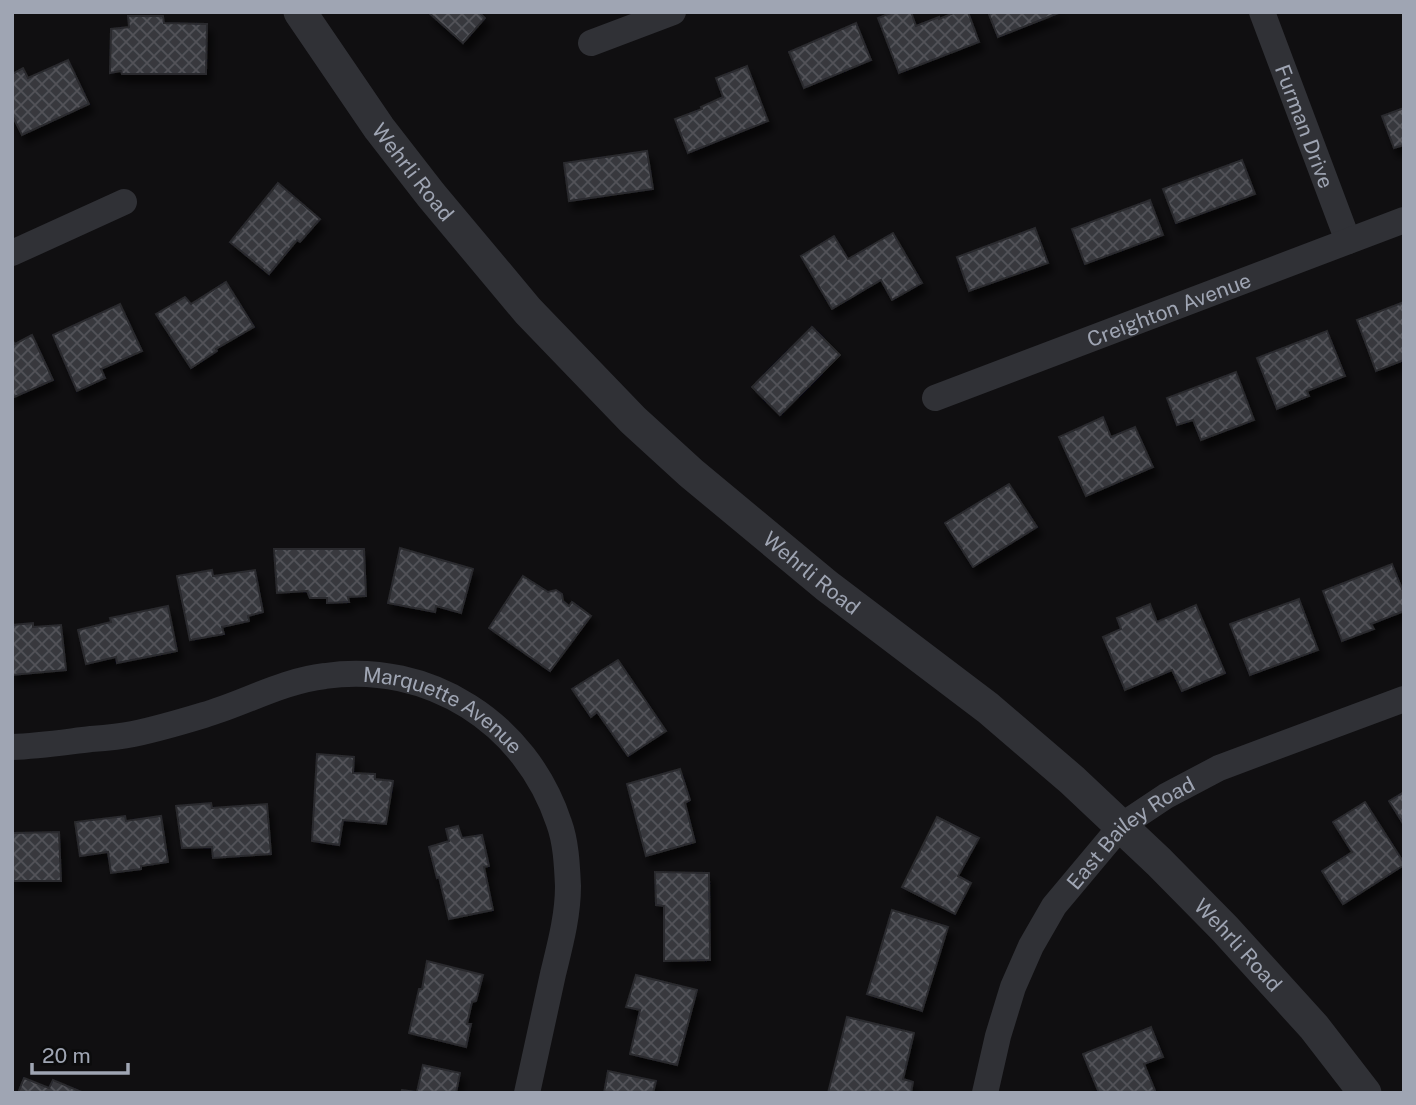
<svg xmlns="http://www.w3.org/2000/svg" width="1416" height="1105" viewBox="0 0 1416 1105" font-family="'Public Sans',sans-serif">
<style>
.building{fill:url(#building-cross-hatch);stroke:#29292d;stroke-width:2;filter:url(#shadow)}
.lines{fill:none;stroke-linecap:round;stroke-linejoin:round}
.minor{stroke:#303136;stroke-width:26}
.tertiary{stroke:#303136;stroke-width:33}
.labels{text-anchor:middle;dominant-baseline:central;stroke-width:5;stroke-linejoin:round;paint-order:stroke}
.street-label{font-size:21px;fill:#9fa5b3;stroke:#0b0b0c}
</style>
<defs>
<pattern id="building-cross-hatch" width="8" height="8" patternUnits="userSpaceOnUse" patternTransform="scale(1.75)"><rect width="8" height="8" fill="#38393e"/><path d="M0 0l8 8M0 8l8-8" fill="none" stroke="#525358"/></pattern>
<filter id="shadow"><feDropShadow dx="4.5" dy="8" stdDeviation="3.5" flood-color="#0009"/></filter>
</defs>
<rect width="100%" height="100%" fill="#100f11"/>
<!-- building -->
<g class="building">
<path d="M 428,12 L 479,12 L 485,18 L 463,43 Z"/>
<path d="M 893,12 L 911,12 L 916,26 L 939,17 L 939,19 L 956,12 L 968,12 L 979,42 L 899,73 L 878,18 Z"/>
<path d="M 988,12 L 1061,12 L 998,37 Z"/>
<path d="M 128,16 L 163,16 L 164,23 L 207,24 L 206,74 L 122,74 L 121,71 L 110,73 L 111,29 L 129,27 Z"/>
<path d="M 856,23 L 871,60 L 804,88 L 789,52 Z"/>
<path d="M 68,60 L 89,104 L 22,135 L 12,115 L 12,74 L 23,68 L 28,78 Z"/>
<path d="M 747,66 L 768,121 L 688,153 L 675,119 L 702,109 L 701,107 L 723,97 L 716,78 Z"/>
<path d="M 1404,108 L 1404,145 L 1394,148 L 1382,116 Z"/>
<path d="M 647,151 L 653,189 L 569,201 L 564,163 Z"/>
<path d="M 1242,160 L 1255,194 L 1176,223 L 1163,189 Z"/>
<path d="M 278,183 L 320,219 L 300,242 L 297,240 L 269,274 L 230,242 Z"/>
<path d="M 1150,200 L 1163,235 L 1085,264 L 1072,229 Z"/>
<path d="M 1035,228 L 1048,263 L 969,291 L 957,257 Z"/>
<path d="M 893,233 L 922,283 L 892,300 L 881,280 L 832,309 L 801,256 L 834,236 L 848,259 Z"/>
<path d="M 226,282 L 254,327 L 216,349 L 217,351 L 191,368 L 156,314 L 185,297 L 191,304 Z"/>
<path d="M 1404,302 L 1404,360 L 1376,371 L 1357,320 Z"/>
<path d="M 120,304 L 142,351 L 101,369 L 105,378 L 77,391 L 53,335 Z"/>
<path d="M 812,327 L 840,355 L 780,415 L 752,387 Z"/>
<path d="M 1327,331 L 1345,376 L 1307,391 L 1309,396 L 1277,409 L 1257,358 Z"/>
<path d="M 32,335 L 53,380 L 12,398 L 12,340 L 15,344 Z"/>
<path d="M 1236,372 L 1254,420 L 1201,440 L 1193,420 L 1177,425 L 1167,398 Z"/>
<path d="M 1103,417 L 1111,437 L 1135,427 L 1153,467 L 1086,496 L 1059,437 Z"/>
<path d="M 1009,484 L 1037,527 L 973,567 L 945,523 Z"/>
<path d="M 400,548 L 473,569 L 461,613 L 436,606 L 435,612 L 388,603 Z"/>
<path d="M 274,549 L 364,549 L 366,596 L 348,597 L 349,602 L 327,603 L 327,598 L 310,598 L 307,591 L 277,593 Z"/>
<path d="M 1392,564 L 1404,594 L 1404,611 L 1371,624 L 1374,629 L 1342,641 L 1323,591 Z"/>
<path d="M 212,570 L 213,576 L 255,570 L 263,612 L 248,616 L 249,621 L 222,627 L 224,634 L 190,640 L 177,576 Z"/>
<path d="M 523,576 L 548,592 L 556,590 L 562,594 L 563,601 L 569,606 L 572,602 L 591,616 L 550,671 L 489,628 Z"/>
<path d="M 1299,599 L 1318,650 L 1250,675 L 1230,624 Z"/>
<path d="M 1150,604 L 1157,622 L 1196,605 L 1225,673 L 1182,691 L 1172,670 L 1125,690 L 1103,637 L 1121,629 L 1117,618 Z"/>
<path d="M 168,606 L 177,651 L 117,663 L 116,657 L 86,664 L 78,630 L 111,622 L 110,618 Z"/>
<path d="M 33,623 L 33,627 L 61,625 L 66,670 L 12,675 L 12,625 Z"/>
<path d="M 618,660 L 666,731 L 628,756 L 597,712 L 591,717 L 572,689 Z"/>
<path d="M 317,754 L 354,757 L 353,773 L 375,774 L 375,779 L 393,781 L 386,824 L 343,820 L 339,845 L 312,841 Z"/>
<path d="M 680,769 L 690,800 L 685,803 L 695,842 L 646,856 L 627,784 Z"/>
<path d="M 1404,792 L 1404,825 L 1389,801 Z"/>
<path d="M 1365,802 L 1404,863 L 1404,865 L 1343,904 L 1322,871 L 1352,852 L 1333,822 Z"/>
<path d="M 211,803 L 212,808 L 267,804 L 271,854 L 213,858 L 212,847 L 182,848 L 176,806 Z"/>
<path d="M 125,816 L 126,821 L 161,816 L 168,862 L 141,866 L 141,869 L 111,873 L 108,852 L 80,856 L 75,822 Z"/>
<path d="M 937,817 L 979,838 L 958,876 L 971,883 L 955,914 L 902,887 Z"/>
<path d="M 458,826 L 462,838 L 482,835 L 489,866 L 484,867 L 493,910 L 449,919 L 439,877 L 437,878 L 429,847 L 449,841 L 446,829 Z"/>
<path d="M 59,832 L 61,881 L 12,881 L 12,833 Z"/>
<path d="M 655,872 L 709,873 L 710,960 L 664,961 L 664,906 L 656,905 Z"/>
<path d="M 892,910 L 948,927 L 922,1011 L 867,994 Z"/>
<path d="M 427,961 L 483,975 L 476,1001 L 472,1002 L 467,1024 L 471,1024 L 466,1047 L 409,1033 L 419,989 L 422,989 Z"/>
<path d="M 636,975 L 697,990 L 677,1065 L 630,1054 L 640,1010 L 626,1007 Z"/>
<path d="M 847,1017 L 914,1033 L 903,1079 L 913,1082 L 911,1093 L 828,1093 Z"/>
<path d="M 1151,1027 L 1163,1057 L 1144,1064 L 1156,1093 L 1099,1093 L 1083,1054 Z"/>
<path d="M 423,1065 L 460,1073 L 456,1093 L 401,1093 L 402,1090 L 417,1092 Z"/>
<path d="M 608,1071 L 656,1081 L 653,1093 L 604,1093 Z"/>
<path d="M 24,1078 L 49,1088 L 53,1080 L 84,1093 L 18,1093 Z"/>
</g>
<g class="lines">
<!-- minor -->
<g class="minor">
<path id="s1" d="M 1262,12 L 1348,241"/>
<path d="M 591,43 L 673,12"/>
<path d="M 12,253 L 124,202"/>
<path id="s2" d="M 935,398 L 1404,220"/>
<path id="s3" d="M 12,747 C 39,746 65,742 91,739 C 105,738 119,737 133,734 C 157,729 181,722 204,715 C 245,703 282,681 325,676 C 429,661 526,723 559,823 C 566,842 567,865 568,886 C 568,916 560,945 553,974 C 544,1014 536,1053 527,1093"/>
<path id="s4" d="M 985,1093 L 998,1036 L 1013,987 L 1031,946 L 1054,906 L 1121,826 L 1166,796 L 1219,768 L 1404,699"/>
</g>
<!-- tertiary -->
<path class="tertiary" id="s5" d="M 300,12 L 379,128 L 431,195 L 528,311 L 633,420 L 691,473 L 827,586 L 988,708 L 1072,780 L 1159,862 L 1225,929 L 1314,1027 L 1365,1093"/>
</g>
<g class="labels">
<!-- street labels -->
<g class="street-label">
<text stroke="none"><textPath href="#s1" startOffset="122">Furman Drive</textPath></text>
<text stroke="none"><textPath href="#s5" startOffset="196">Wehrli Road</textPath></text>
<text stroke="none"><textPath href="#s2" startOffset="250">Creighton Avenue</textPath></text>
<text stroke="none"><textPath href="#s5" startOffset="763">Wehrli Road</textPath></text>
<text stroke="none"><textPath href="#s3" startOffset="450">Marquette Avenue</textPath></text>
<text stroke="none"><textPath href="#s4" startOffset="308">East Bailey Road</textPath></text>
<text stroke="none"><textPath href="#s5" startOffset="1330">Wehrli Road</textPath></text>
</g>
</g>
<!-- border -->
<rect width="1416" height="1105" fill="none" stroke="#9fa5b3" stroke-width="28"/>
<!-- scale -->
<path d="M32 1063v10h96v-10" fill="none" stroke="#9fa5b3" stroke-width="3.5"/>
<text x="42" y="1063" font-size="21" fill="#9fa5b3" stroke="#0b0b0c" stroke-width="5" paint-order="stroke">20 m</text>
</svg>
